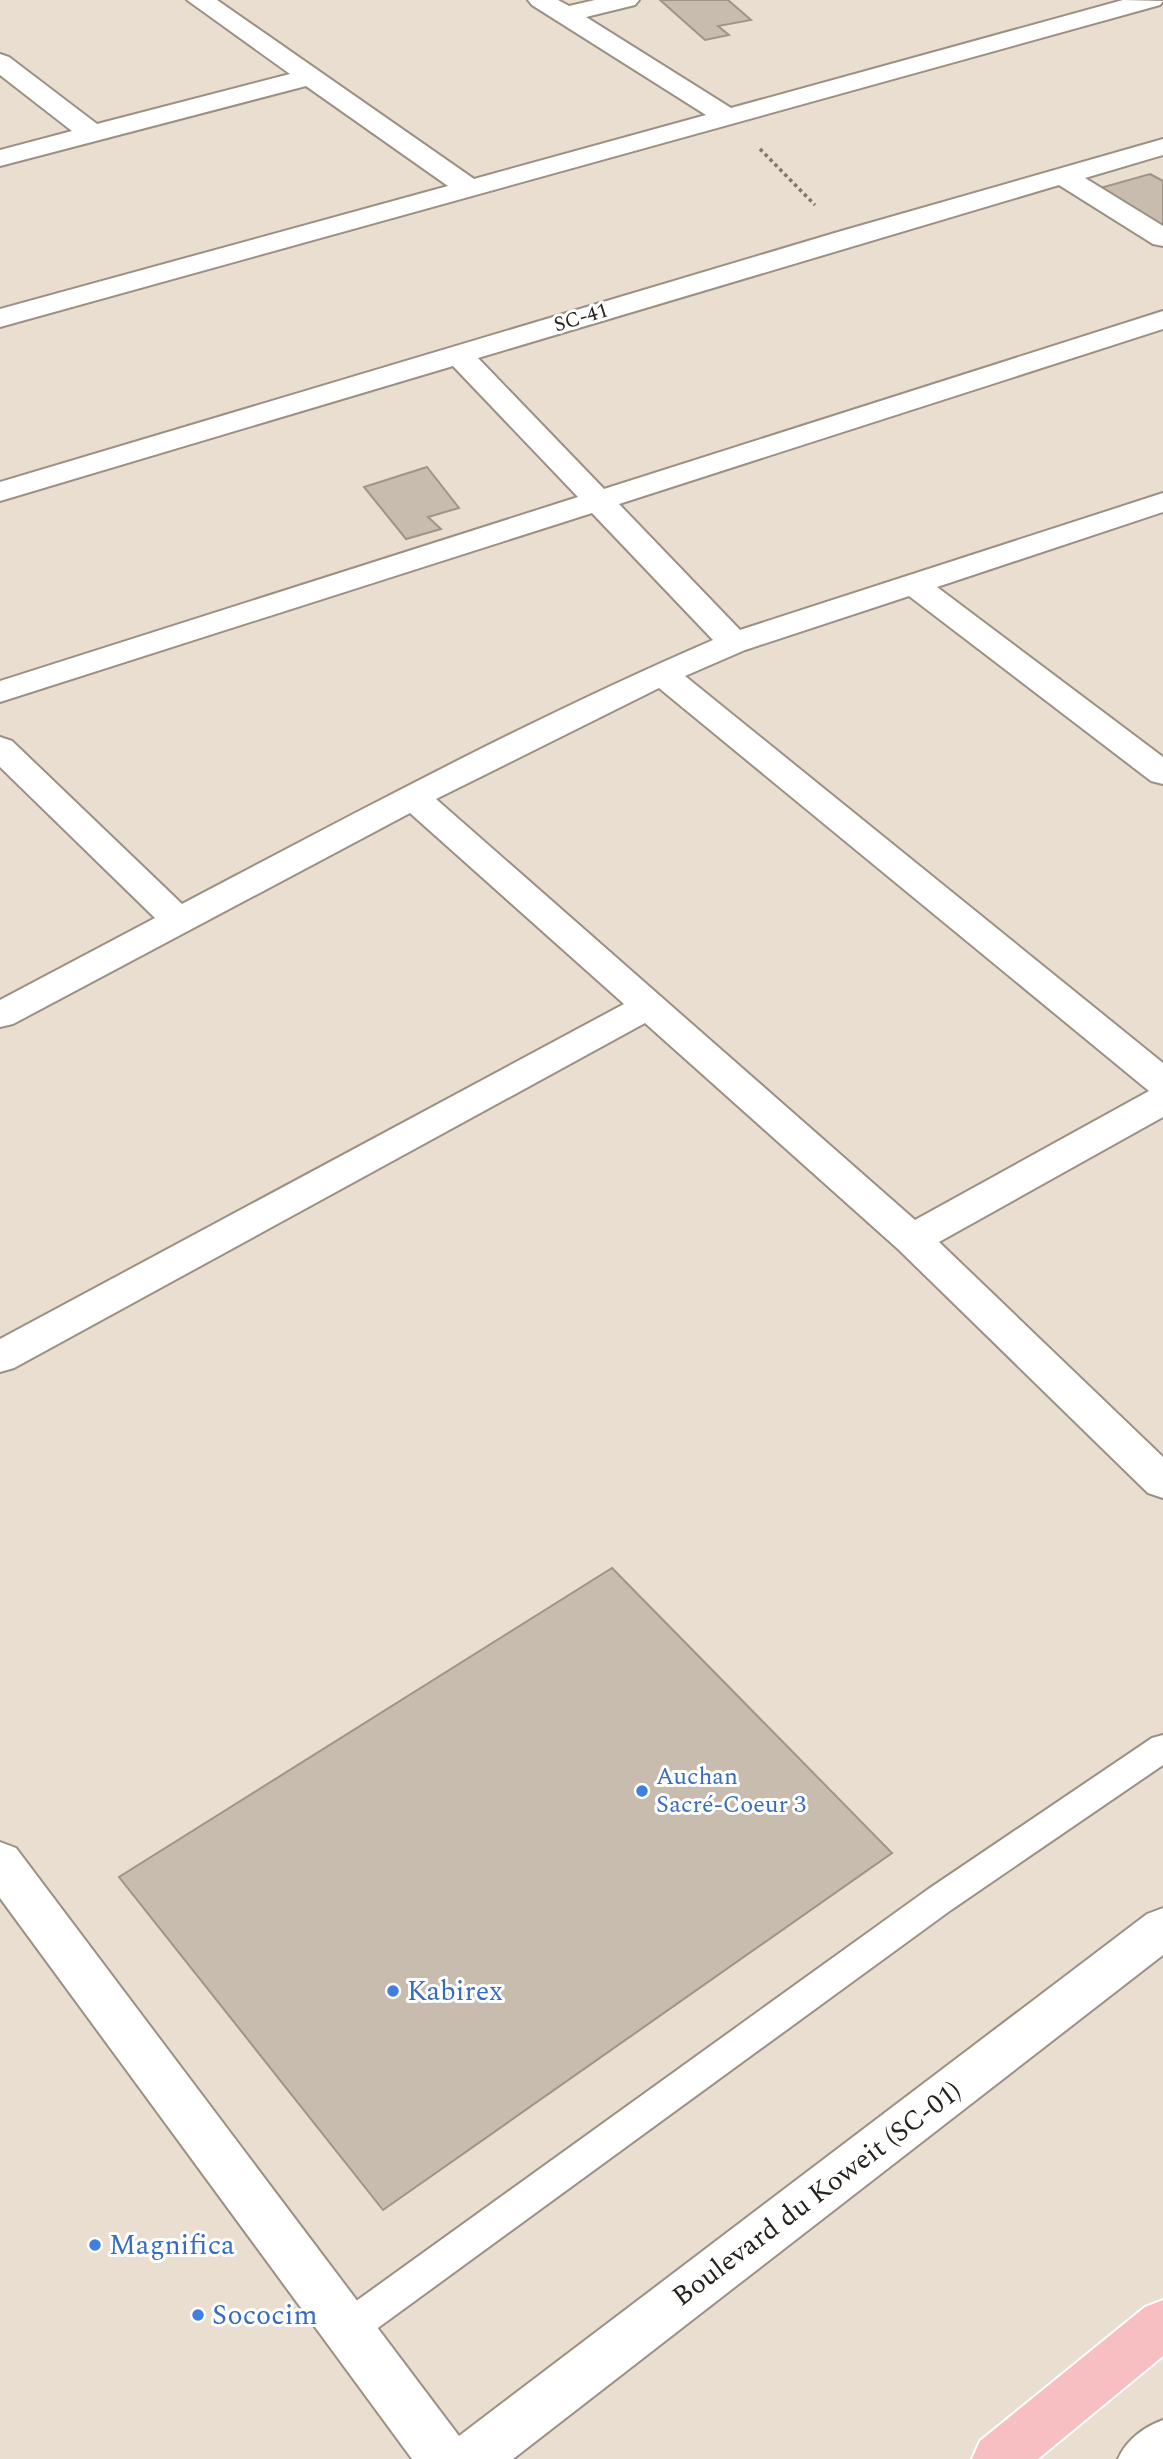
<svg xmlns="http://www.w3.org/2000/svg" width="1163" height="2459" viewBox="0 0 1163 2459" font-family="Spectral,serif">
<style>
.building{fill:#c7bcae;stroke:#9f9487;stroke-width:2}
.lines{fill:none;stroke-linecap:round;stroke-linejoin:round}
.lane-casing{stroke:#9b9083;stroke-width:4}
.street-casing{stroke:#9b9083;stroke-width:4}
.primary-casing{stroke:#fff;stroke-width:4}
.path{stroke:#7e776e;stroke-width:3.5;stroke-dasharray:3.5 3.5;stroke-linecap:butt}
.lane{fill:#fff;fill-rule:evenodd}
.street{fill:#fff;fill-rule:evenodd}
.primary{fill:#f8bfc2;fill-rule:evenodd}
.shop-dot{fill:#3f7fe0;stroke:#fff;stroke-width:2.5}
.labels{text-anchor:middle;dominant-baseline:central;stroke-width:6;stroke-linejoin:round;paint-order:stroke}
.far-street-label{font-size:21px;fill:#26221d;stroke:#fff}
.shop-label{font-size:24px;fill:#366cbe;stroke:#fff;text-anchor:start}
.near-shop-label{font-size:28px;fill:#366cbe;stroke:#fff;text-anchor:start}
.near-street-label{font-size:28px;fill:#26221d;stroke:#fff}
</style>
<rect width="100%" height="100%" fill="#e9ded0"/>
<!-- building -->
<g class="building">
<path d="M 660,0 L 728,0 L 751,20 L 718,26 L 729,35 L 705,40 Z"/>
<path d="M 1150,174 L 1163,181 L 1163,226 L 1100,188 Z"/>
<path d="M 427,467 L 459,508 L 428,517 L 441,529 L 406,539 L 364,487 Z"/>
<path d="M 612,1568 L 892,1853 L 383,2210 L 119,1877 Z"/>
</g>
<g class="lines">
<!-- lane casing -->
<g class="lane-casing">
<g id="lane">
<path d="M 1163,1735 L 1163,1765 L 951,1910 L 360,2341 L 347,2347 L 334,2341 L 329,2329 L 334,2317 L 927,1890 L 1152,1738 Z"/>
<path d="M 1163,2420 L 1163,2459 L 1118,2459 C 1126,2440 1144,2427 1163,2420 Z"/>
</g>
</g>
<!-- street casing -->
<g class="street-casing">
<g id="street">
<path d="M 187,0 L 217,0 L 474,179 L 706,115 L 532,5 L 528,0 L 558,0 L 569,6 L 595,0 L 639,0 L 635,5 L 586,17 L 731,108 L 1123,0 L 1163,1 L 1160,5 L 0,327 L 0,309 L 448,186 L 306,86 L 0,166 L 0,150 L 72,131 L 0,75 L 0,54 L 9,57 L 97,124 L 290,74 Z"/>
<path d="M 1163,139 L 1163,155 L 1085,178 L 1163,226 L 1163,246 L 1153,244 L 1059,185 L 478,358 L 604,489 L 1163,311 L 1163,329 L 619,504 L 740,630 L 1163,493 L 1163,512 L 937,587 L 1163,757 L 1163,784 L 1151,781 L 909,596 L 745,650 L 685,676 L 1163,1063 L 1163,1117 L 939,1242 L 1163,1457 L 1163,1498 L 1148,1493 L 898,1249 L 645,1023 L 14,1368 L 0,1372 L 0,1339 L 624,1004 L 410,813 L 13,1024 L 0,1027 L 0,1000 L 155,918 L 0,767 L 0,737 L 12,741 L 182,904 C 357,812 532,718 713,640 L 592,513 L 0,702 L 0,681 L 578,497 L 453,366 L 0,501 L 0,482 L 838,232 ZM 659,688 L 1149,1091 L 915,1220 L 436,799 Z"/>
<path d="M 0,1842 L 16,1848 L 459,2436 L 1147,1914 L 1163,1908 L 1163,1955 L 513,2459 L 412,2459 L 0,1898 Z"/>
</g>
</g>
<!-- primary casing -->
<g class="primary-casing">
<path id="primary" d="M 1163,2300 L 1163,2356 L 1038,2459 L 972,2459 L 980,2441 L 1145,2307 Z"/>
</g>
<!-- path -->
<path class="path" d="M 760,149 L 815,205"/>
<!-- lane -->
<use href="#lane" class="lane"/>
<!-- street -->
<use href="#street" class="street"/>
<!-- primary -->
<use href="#primary" class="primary"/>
</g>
<!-- markers -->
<g class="shop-dot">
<circle cx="642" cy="1791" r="7"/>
<circle cx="393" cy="1991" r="7"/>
<circle cx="95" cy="2245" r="7"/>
<circle cx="198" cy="2315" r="7"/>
</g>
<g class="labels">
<!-- far-street labels -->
<g class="far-street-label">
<text transform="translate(581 318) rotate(-17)">SC-41</text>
</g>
<!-- shop labels -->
<g class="shop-label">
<text x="656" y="1777">Auchan<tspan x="656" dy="28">Sacré-Coeur 3</tspan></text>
</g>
<!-- near-shop labels -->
<g class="near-shop-label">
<text x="407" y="1991">Kabirex</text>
<text x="109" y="2245">Magnifica</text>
<text x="212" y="2315">Sococim</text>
</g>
<!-- near-street labels -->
<g class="near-street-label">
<text transform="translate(817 2194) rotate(-37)">Boulevard du Koweit (SC-01)</text>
</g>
</g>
</svg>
